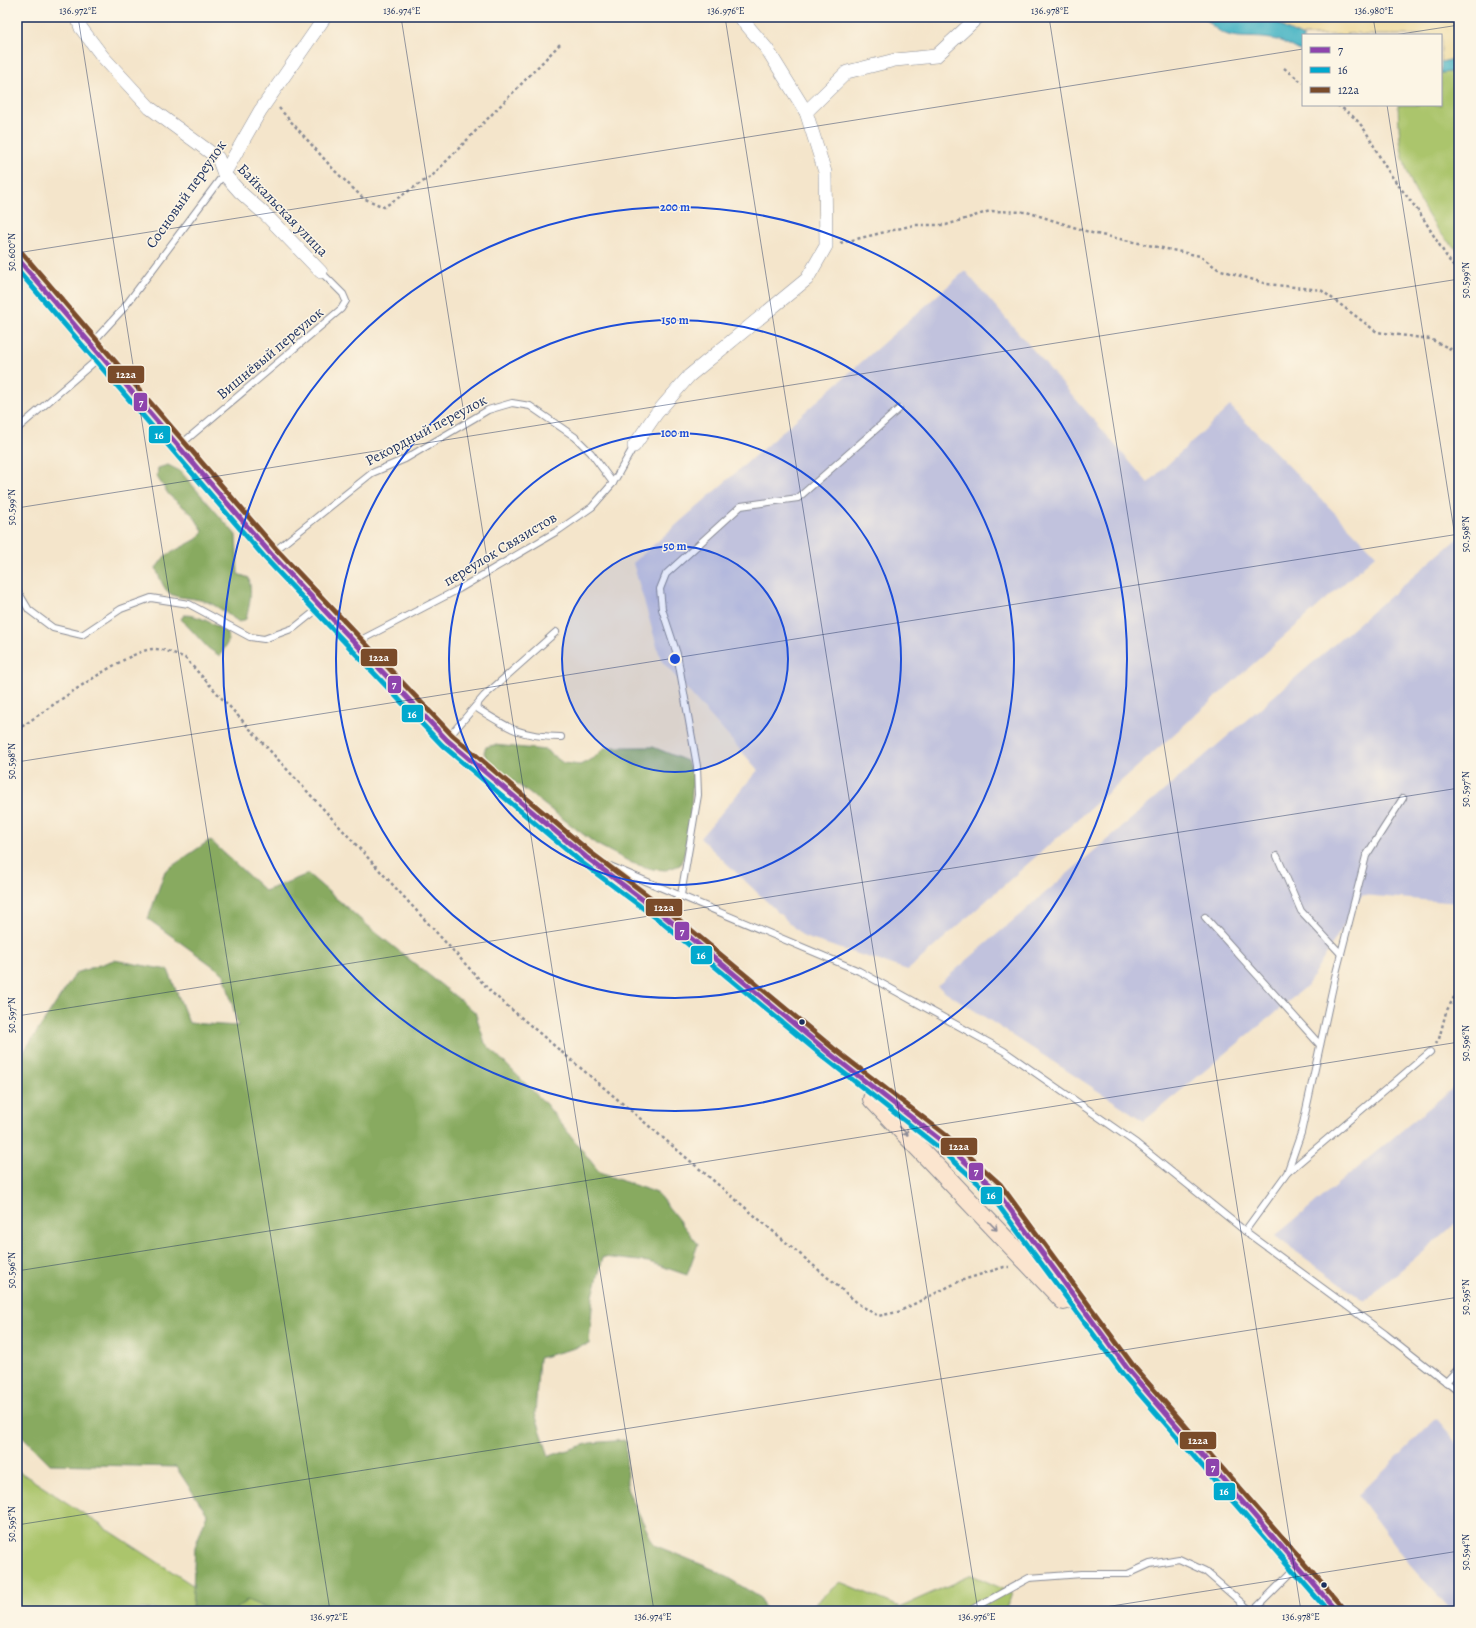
<svg xmlns="http://www.w3.org/2000/svg" width="1476" height="1628" viewBox="0 0 1476 1628" font-family="Alegreya,serif">
<style>
.industrial{fill:#c1c2dd}
.green{fill:#abc56c;stroke:#637a65}
.forest{fill:#88aa60;stroke:#526c5f}
.sand{fill:#eeda9e;stroke:#84847e}
.water{fill:#49b5c5;stroke:#327292}
.lines{fill:none;stroke-linecap:round;stroke-linejoin:round}
.lane-casing{stroke:#888a94;stroke-width:8}
.street-casing{stroke:#888a94;stroke-width:14}
.secondary-casing{stroke:#888a94;stroke-width:20}
.path{stroke:#888a94;stroke-width:2.5;stroke-dasharray:3 3;stroke-linecap:butt}
.lane{stroke:#fff;stroke-width:6}
.street{stroke:#fff;stroke-width:13}
.secondary{stroke:#fbe5cf;stroke-width:18}
.bus-1-casing{stroke:#fcf5e5;stroke-width:8}
.bus-2-casing{stroke:#fcf5e5;stroke-width:8}
.bus-3-casing{stroke:#fcf5e5;stroke-width:8}
.bus-1{stroke:#8e44ad;stroke-width:5}
.bus-2{stroke:#00a9ce;stroke-width:5}
.bus-3{stroke:#7a4b2a;stroke-width:5}
.oneway{stroke:#8b8a96}
.ticks{fill:none;stroke:#1b2f5e;stroke-width:1;stroke-opacity:0.45}
.ring{fill:none;stroke:#1d4ed8;stroke-width:2}
.bus-dot{fill:#1b2f5e;stroke:#fcf5e5;stroke-width:1.5}
.labels{text-anchor:middle;dominant-baseline:central;stroke-width:3;stroke-linejoin:round;paint-order:stroke}
.street-label{font-size:15px;fill:#1b2f5e;stroke:#fcf5e5}
.centre{fill:#1d4ed8;stroke:#fcf5e5;stroke-width:2}
.ring-label{font-size:12px;text-anchor:middle;font-weight:bold;fill:#1d4ed8;stroke:#fcf5e5;stroke-width:3;stroke-linejoin:round;paint-order:stroke}
.line-badge{stroke:#fcf5e5;stroke-width:1.5}
.badge-label{font-size:11px;text-anchor:middle;font-weight:bold;fill:#fff}
.neatline{fill:none;stroke:#1b2f5e;stroke-width:1.5}
.ticks-label{font-size:10px;text-anchor:middle;fill:#1b2f5e}
</style>
<rect width="100%" height="100%" fill="#fcf5e5"/>
<filter id="ink" filterUnits="userSpaceOnUse"><feTurbulence type="fractalNoise" baseFrequency=".025" numOctaves="2"/><feDisplacementMap in="SourceGraphic" scale="8" xChannelSelector="R" yChannelSelector="G"/><feConvolveMatrix kernelMatrix="1 2 1 2 8 2 1 2 1" color-interpolation-filters="sRGB"/></filter>
<filter id="wash" filterUnits="userSpaceOnUse"><feTurbulence type="fractalNoise" baseFrequency=".012" numOctaves="4" result="noise"/><feDisplacementMap in="SourceGraphic" scale="16" xChannelSelector="R" yChannelSelector="G"/><feGaussianBlur stdDeviation="0.9" result="paint"/><feColorMatrix in="noise" values="0 0 0 0 0 0 0 0 0 0 0 0 0 0 0 0 0 1.4 0 .05"/><feComposite in="paint" operator="in"/></filter>
<g filter="url(#wash)">
<rect width="100%" height="100%" fill="#f4e5cb"/>
<!-- industrial -->
<g class="industrial">
<path d="M 965,271 L 1148,483 L 1230,406 L 1376,555 L 908,970 L 804,937 L 700,838 L 758,770 L 661,660 L 633,563 Z"/>
<path d="M 1459,537 L 1459,903 L 1362,895 L 1307,986 L 1144,1121 L 937,986 Z"/>
<path d="M 1459,1083 L 1459,1221 L 1364,1301 L 1275,1236 Z"/>
<path d="M 1436,1418 L 1459,1445 L 1459,1611 L 1452,1611 L 1406,1560 L 1358,1496 Z"/>
</g>
<!-- green -->
<g class="green">
<path d="M 1459,71 L 1459,251 C 1432,231 1411,189 1403,157 C 1399,141 1399,122 1398,105 L 1441,105 L 1441,73 Z"/>
<path d="M 17,1470 L 194,1586 L 192,1611 L 141,1609 L 138,1611 L 17,1611 Z"/>
<path d="M 972,1575 L 1012,1593 L 1006,1611 L 806,1611 L 840,1582 L 900,1607 Z"/>
<path d="M 247,1599 L 273,1611 L 234,1611 Z"/>
</g>
<!-- forest -->
<g class="forest">
<path d="M 168,465 L 180,471 L 236,535 L 238,574 L 249,578 C 252,593 250,604 246,619 L 239,622 C 230,616 214,603 204,601 C 173,593 169,605 156,568 L 165,556 L 197,539 L 203,531 L 193,515 L 169,495 L 157,477 L 158,468 Z"/>
<path d="M 184,615 C 200,615 213,624 226,632 L 229,640 L 220,656 L 208,648 L 181,619 Z"/>
<path d="M 494,745 L 546,750 L 563,763 L 580,765 L 594,758 L 604,748 L 612,747 L 653,747 L 687,761 L 693,776 L 690,822 L 684,855 L 680,865 L 666,870 L 652,869 L 632,863 L 596,844 L 487,761 L 484,752 L 486,747 Z"/>
<path d="M 210,840 L 265,891 L 308,874 L 374,931 L 475,1012 L 485,1043 L 545,1103 L 600,1173 L 657,1193 L 698,1244 L 687,1275 L 649,1262 L 603,1257 L 593,1296 L 589,1344 L 539,1358 L 535,1414 L 549,1456 L 590,1443 L 626,1440 L 627,1489 L 654,1545 L 715,1570 L 761,1598 L 765,1611 L 273,1611 L 247,1600 L 234,1611 L 192,1611 L 195,1547 L 207,1514 L 176,1467 L 50,1464 L 19,1433 L 17,1433 L 17,1062 L 76,973 L 114,960 L 168,970 L 189,1023 L 238,1026 L 224,974 L 148,919 L 165,871 Z"/>
</g>
<!-- sand -->
<path class="sand" d="M 1271,17 L 1449,17 L 1453,24 L 1459,28 L 1459,58 L 1441,62 L 1441,35 L 1362,35 L 1359,33 L 1346,34 L 1348,35 L 1303,35 L 1303,37 L 1286,29 Z"/>
<!-- water -->
<g class="water">
<path d="M 1203,17 L 1271,17 L 1286,29 L 1303,37 L 1303,52 C 1295,49 1285,42 1277,40 C 1243,33 1229,46 1203,17 Z"/>
<path d="M 1459,58 L 1459,71 L 1441,73 L 1441,62 Z"/>
</g>
</g>
<g filter="url(#ink)">
<g class="lines">
<!-- lane casing -->
<g class="lane-casing">
<g id="lane">
<path d="M 92,343 L 123,309 L 224,174"/>
<path d="M 17,429 L 100,357"/>
<path d="M 179,446 L 341,309 L 346,301 L 343,294 L 321,272"/>
<path d="M 272,553 L 372,473 L 405,459 L 488,410 L 512,403 L 530,406 L 575,437 L 591,453 L 613,483"/>
<path d="M 17,590 L 29,610 L 53,628 L 82,635 L 121,609 L 151,598 L 189,604 L 250,637 L 264,639 L 294,628 L 319,608"/>
<path d="M 357,642 L 459,589 L 559,530 L 592,507 L 613,483 L 634,446"/>
<path d="M 475,707 C 508,728 520,737 561,737"/>
<path d="M 448,738 L 484,696 L 556,632"/>
<path d="M 1277,856 L 1301,911 L 1341,954"/>
<path d="M 610,866 L 859,971 L 1004,1051 L 1136,1143 L 1245,1231 L 1385,1334 L 1459,1392"/>
<path d="M 664,914 L 681,895 L 698,795 L 697,766 L 677,654 L 662,609 L 660,589 L 666,574 L 741,506 L 798,498 L 899,409"/>
<path d="M 1205,917 L 1320,1045"/>
<path d="M 1288,1172 L 1430,1052"/>
<path d="M 1245,1231 L 1287,1173 L 1301,1133 L 1335,977 L 1366,856 L 1403,798"/>
<path d="M 1446,1382 L 1459,1368"/>
<path d="M 969,1611 L 1029,1578 L 1082,1574 L 1128,1574 L 1150,1564 L 1179,1559 L 1205,1571 L 1251,1611"/>
<path d="M 1253,1611 L 1297,1567"/>
</g>
</g>
<!-- street casing -->
<g class="street-casing">
<g id="street">
<path d="M 77,17 L 81,28 L 103,57 L 150,108 L 218,158 L 224,174 L 240,192 L 266,215 L 321,272"/>
<path d="M 806,112 L 847,72 L 895,60 L 936,56 L 978,17"/>
<path d="M 224,174 L 260,111 L 325,17"/>
<path d="M 634,446 L 656,414 L 689,376 L 807,279 L 826,246 L 825,172 L 806,112 L 767,49 L 740,17"/>
</g>
</g>
<!-- secondary casing -->
<g class="secondary-casing">
<g id="secondary">
<path d="M 17,258 L 271,554 L 447,740 L 586,857 L 663,915 L 829,1053 L 943,1142 L 995,1189 L 1034,1244 L 1130,1372 L 1337,1611"/>
<path d="M 872,1099 L 1064,1301"/>
</g>
</g>
<!-- path -->
<g class="path">
<path d="M 1284,68 L 1303,83"/>
<path d="M 1337,105 C 1367,123 1368,138 1385,166 C 1396,184 1411,200 1423,218 C 1435,237 1445,256 1459,274"/>
<path d="M 279,108 L 334,170 L 363,198 L 384,207 L 433,175 L 562,42"/>
<path d="M 840,243 L 914,225 L 946,225 L 990,211 L 1027,212 L 1092,233 L 1200,256 L 1218,269 L 1267,284 L 1321,290 L 1377,332 L 1430,339 L 1459,353"/>
<path d="M 17,730 C 42,713 129,649 153,649 C 165,649 176,654 185,658 L 491,992 L 860,1305 L 878,1316 L 898,1312 L 960,1281 L 1004,1267 L 1009,1267"/>
<path d="M 1436,1044 L 1439,1039 L 1446,1012 L 1459,988"/>
</g>
<!-- lane -->
<use href="#lane" class="lane"/>
<!-- street -->
<use href="#street" class="street"/>
<!-- secondary -->
<use href="#secondary" class="secondary"/>
<!-- bus-1 casing -->
<g class="bus-1-casing">
<path id="bus-1" d="M 17,258 L 271,554 L 447,740 L 586,857 L 663,915 L 829,1053 L 943,1142 L 995,1189 L 1130,1372 L 1337,1611"/>
</g>
<!-- bus-2 casing -->
<g class="bus-2-casing">
<path id="bus-2" d="M 17,269 L 266,559 L 442,745 L 581,862 L 659,920 L 825,1058 L 938,1147 L 990,1194 L 1125,1377 L 1328,1611"/>
</g>
<!-- bus-3 casing -->
<g class="bus-3-casing">
<path id="bus-3" d="M 22,253 L 276,549 L 452,735 L 590,852 L 667,910 L 833,1048 L 947,1136 L 1000,1184 L 1135,1368 L 1342,1606"/>
</g>
<!-- bus-1 -->
<use href="#bus-1" class="bus-1"/>
<!-- bus-2 -->
<use href="#bus-2" class="bus-2"/>
<!-- bus-3 -->
<use href="#bus-3" class="bus-3"/>
</g>
<!-- one-way arrows -->
<defs><path id="oneway-shaft" d="M-6 0H5M1.5-3L5.5 0L1.5 3" fill="none" stroke-width="1.6" stroke-linecap="round" stroke-linejoin="round"/></defs>
<g class="oneway">
<use href="#oneway-shaft" transform="translate(904 1131) rotate(46)"/>
<use href="#oneway-shaft" transform="translate(993 1226) rotate(46)"/>
</g>
</g>
<!-- ticks -->
<path class="ticks" d="M 78,17 L 330,1611M 401,17 L 654,1611M 725,17 L 978,1611M 1049,17 L 1301,1611M 1373,17 L 1376,35M 1394,35 L 1459,25M 1387,105 L 1459,562M 17,253 L 1303,49M 17,508 L 1459,279M 17,762 L 1459,534M 17,1016 L 1459,788M 17,1271 L 1459,1042M 17,1525 L 1459,1297M 1080,1611 L 1459,1551"/>
<!-- distance rings -->
<circle cx="675" cy="659" r="113" fill="#1d4ed8" fill-opacity=".12"/>
<g class="ring">
<circle cx="675" cy="659" r="113"/>
<circle cx="675" cy="659" r="226"/>
<circle cx="675" cy="659" r="339"/>
<circle cx="675" cy="659" r="452"/>
</g>
<!-- markers -->
<g class="bus-dot">
<circle cx="802" cy="1022" r="3.5"/>
<circle cx="1324" cy="1585" r="3.5"/>
</g>
<g class="labels">
<!-- street labels -->
<g class="street-label">
<text transform="translate(186 194) rotate(-55)">Сосновый переулок</text>
<text transform="translate(283 210) rotate(46)">Байкальская улица</text>
<text transform="translate(270 353) rotate(-40)">Вишнёвый переулок</text>
<text transform="translate(426 430) rotate(-28)">Рекордный переулок</text>
<text transform="translate(500 549) rotate(-31)">переулок Связистов</text>
</g>
</g>
<circle cx="675" cy="659" r="6" class="centre"/>
<g class="ring-label">
<text x="675" y="211">200 m</text>
<text x="675" y="324">150 m</text>
<text x="675" y="437">100 m</text>
<text x="675" y="550">50 m</text>
</g>
<g class="line-badge">
<rect x="107" y="365" width="38" height="19" rx="4" fill="#7a4b2a"/>
<rect x="133" y="392" width="15" height="20" rx="4" fill="#8e44ad"/>
<rect x="148" y="425" width="23" height="19" rx="4" fill="#00a9ce"/>
<rect x="360" y="648" width="38" height="19" rx="4" fill="#7a4b2a"/>
<rect x="387" y="675" width="15" height="19" rx="4" fill="#8e44ad"/>
<rect x="401" y="704" width="23" height="19" rx="4" fill="#00a9ce"/>
<rect x="645" y="898" width="38" height="19" rx="4" fill="#7a4b2a"/>
<rect x="674" y="921" width="16" height="20" rx="4" fill="#8e44ad"/>
<rect x="690" y="945" width="23" height="20" rx="4" fill="#00a9ce"/>
<rect x="940" y="1137" width="38" height="19" rx="4" fill="#7a4b2a"/>
<rect x="968" y="1162" width="16" height="19" rx="4" fill="#8e44ad"/>
<rect x="980" y="1186" width="23" height="19" rx="4" fill="#00a9ce"/>
<rect x="1179" y="1431" width="38" height="19" rx="4" fill="#7a4b2a"/>
<rect x="1205" y="1458" width="15" height="19" rx="4" fill="#8e44ad"/>
<rect x="1213" y="1482" width="23" height="19" rx="4" fill="#00a9ce"/>
</g>
<g class="badge-label">
<text x="126" y="378">122а</text>
<text x="141" y="406">7</text>
<text x="159" y="439">16</text>
<text x="379" y="661">122а</text>
<text x="394" y="688">7</text>
<text x="412" y="718">16</text>
<text x="664" y="911">122а</text>
<text x="682" y="935">7</text>
<text x="701" y="959">16</text>
<text x="959" y="1150">122а</text>
<text x="976" y="1175">7</text>
<text x="991" y="1199">16</text>
<text x="1198" y="1444">122а</text>
<text x="1213" y="1471">7</text>
<text x="1224" y="1495">16</text>
</g>
<!-- margin -->
<rect width="1476" height="1628" fill="none" stroke="#fcf5e5" stroke-width="44"/>
<!-- legend -->
<rect x="1302" y="34" width="140" height="72" fill="#fcf5e5" stroke="#a2a6af"/>
<rect x="1310" y="47" width="20" height="6" fill="#8e44ad" stroke="#a2a6af"/>
<text x="1338" y="54" font-size="12" fill="#1b2f5e">7</text>
<rect x="1310" y="67" width="20" height="6" fill="#00a9ce" stroke="#a2a6af"/>
<text x="1338" y="74" font-size="12" fill="#1b2f5e">16</text>
<rect x="1310" y="87" width="20" height="6" fill="#7a4b2a" stroke="#a2a6af"/>
<text x="1338" y="94" font-size="12" fill="#1b2f5e">122а</text>
<rect x="22" y="22" width="1432" height="1584" class="neatline"/>
<g class="ticks-label">
<text x="78" y="14">136.972°E</text>
<text x="402" y="14">136.974°E</text>
<text x="726" y="14">136.976°E</text>
<text x="1050" y="14">136.978°E</text>
<text x="1374" y="14">136.980°E</text>
<text transform="translate(11 252) rotate(-90)" y="4">50.600°N</text>
<text transform="translate(1465 280) rotate(-90)" y="4">50.599°N</text>
<text transform="translate(11 507) rotate(-90)" y="4">50.599°N</text>
<text transform="translate(1465 534) rotate(-90)" y="4">50.598°N</text>
<text transform="translate(11 761) rotate(-90)" y="4">50.598°N</text>
<text transform="translate(1465 789) rotate(-90)" y="4">50.597°N</text>
<text transform="translate(11 1015) rotate(-90)" y="4">50.597°N</text>
<text transform="translate(1465 1043) rotate(-90)" y="4">50.596°N</text>
<text transform="translate(11 1270) rotate(-90)" y="4">50.596°N</text>
<text transform="translate(1465 1297) rotate(-90)" y="4">50.595°N</text>
<text transform="translate(11 1524) rotate(-90)" y="4">50.595°N</text>
<text transform="translate(1465 1552) rotate(-90)" y="4">50.594°N</text>
<text x="329" y="1620">136.972°E</text>
<text x="653" y="1620">136.974°E</text>
<text x="977" y="1620">136.976°E</text>
<text x="1301" y="1620">136.978°E</text>
</g>
</svg>
